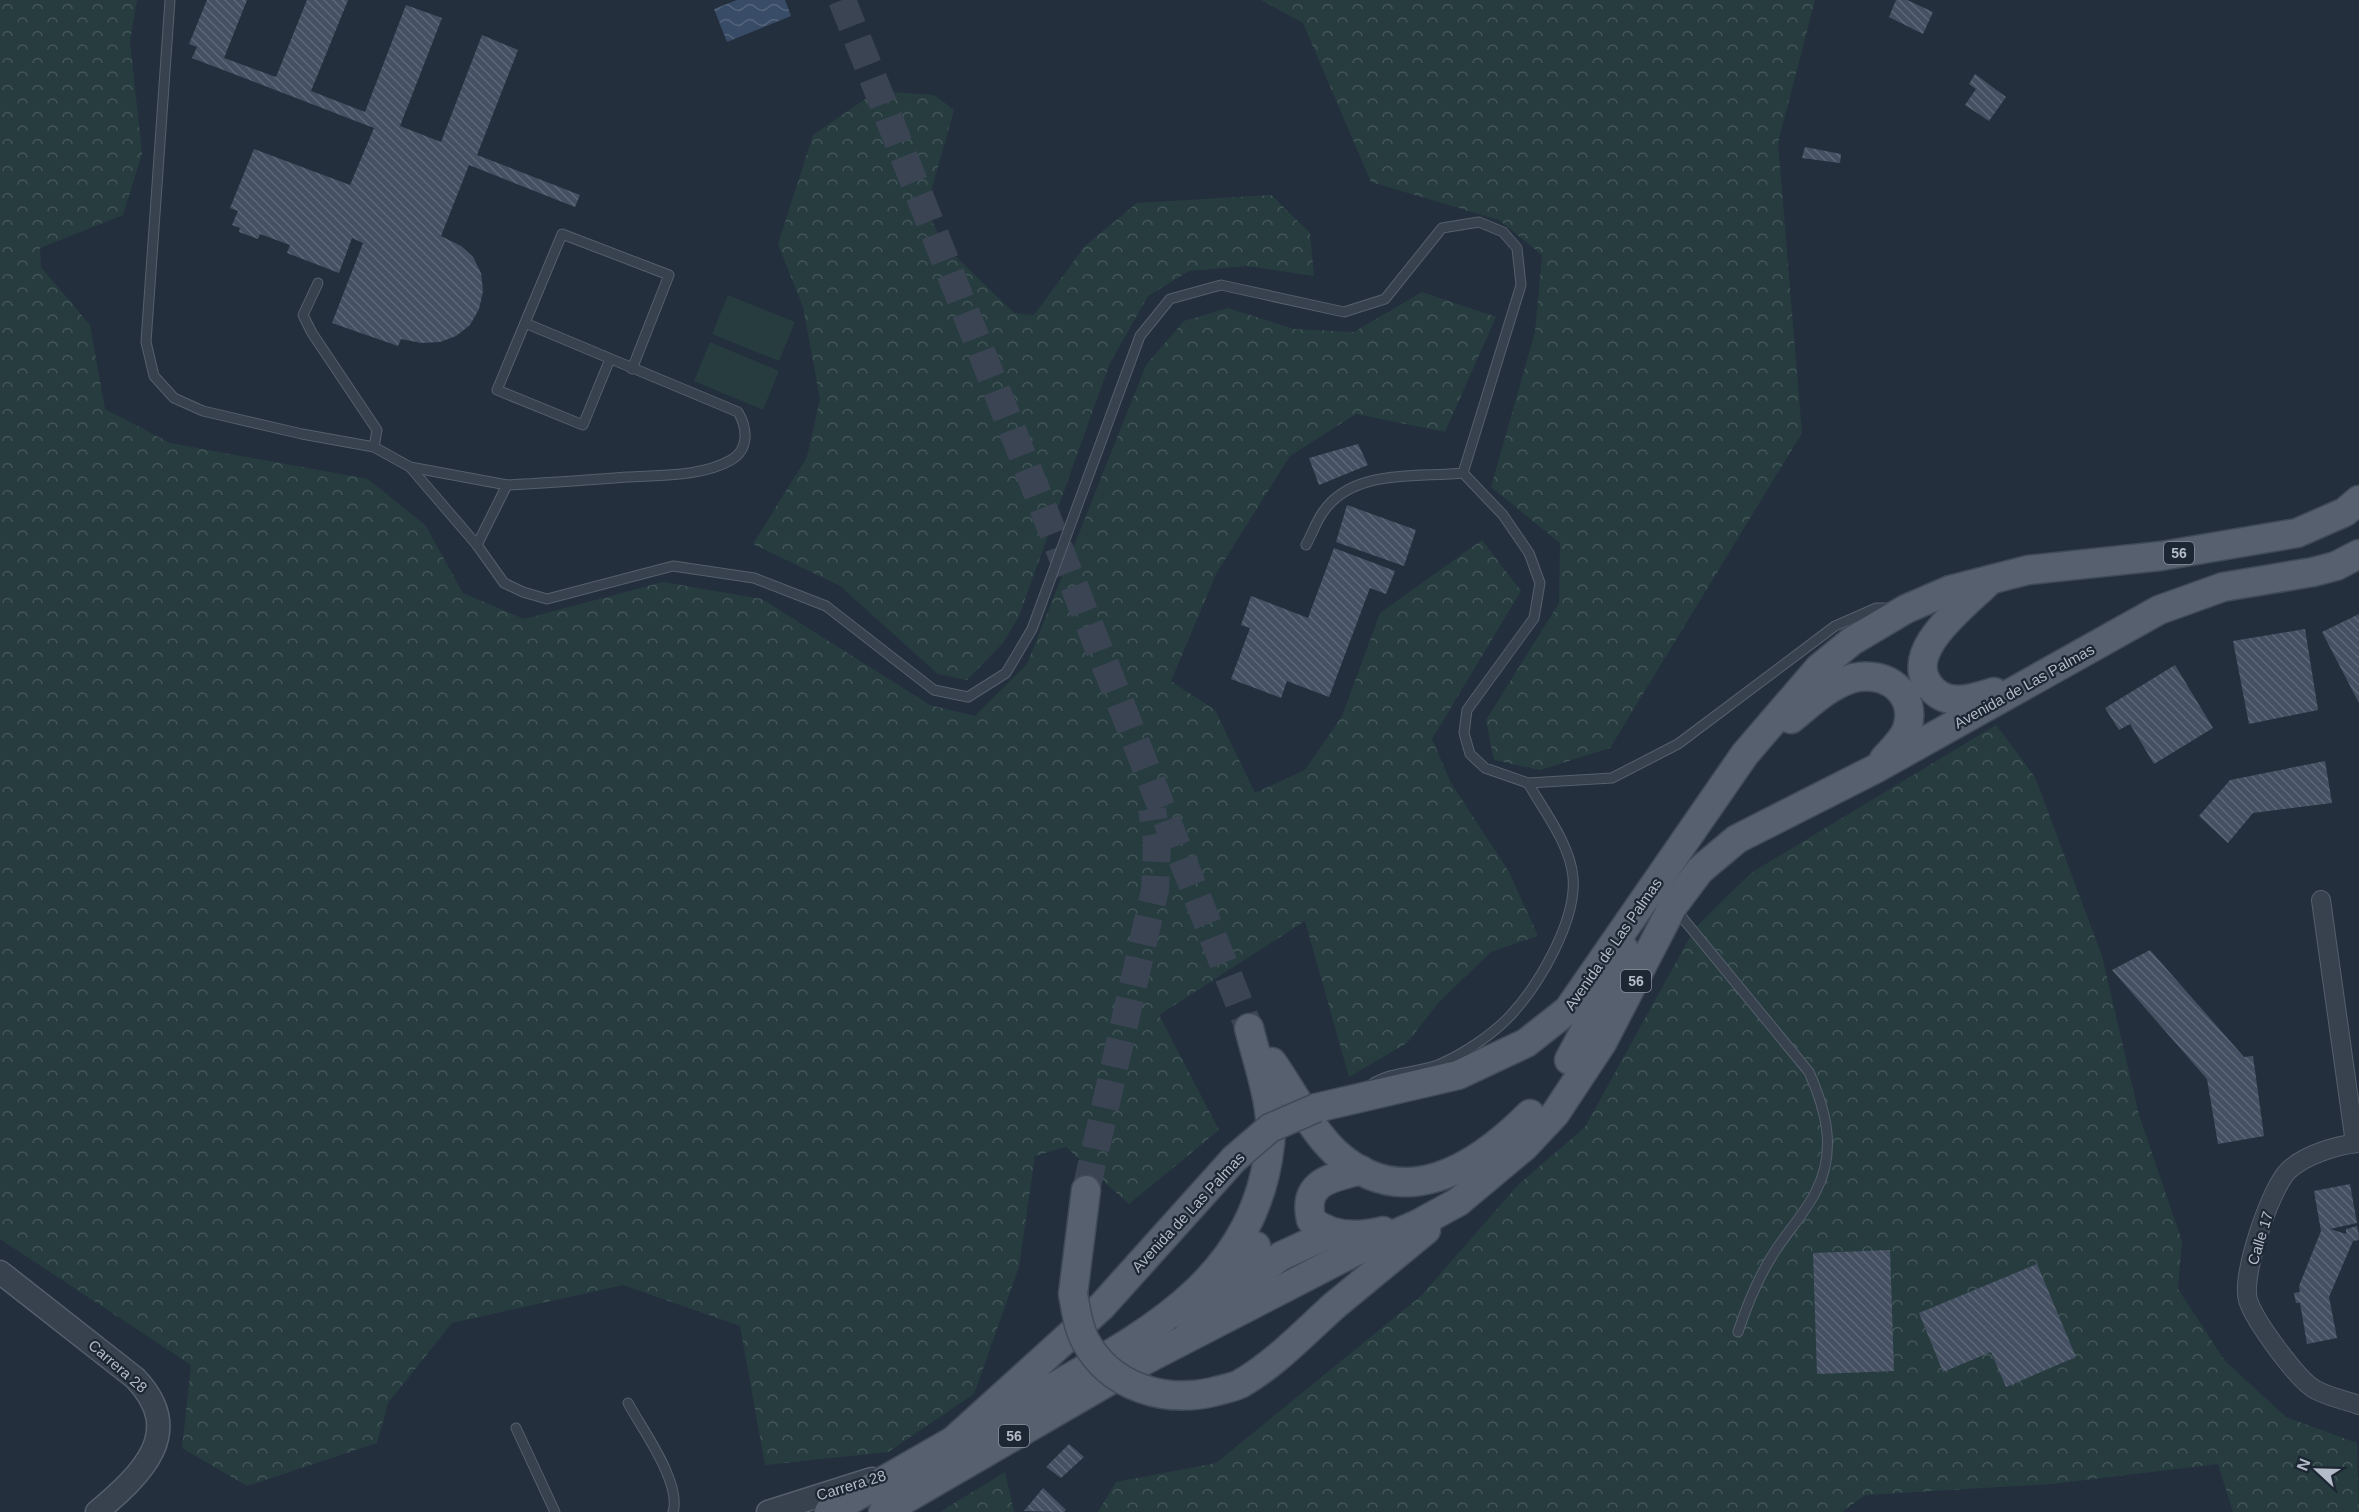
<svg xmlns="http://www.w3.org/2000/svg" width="2359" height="1512" viewBox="0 0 2359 1512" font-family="Arial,sans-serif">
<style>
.forest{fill:url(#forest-crowns)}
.pitch{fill:#263c3f}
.water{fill:url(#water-waves)}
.building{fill:url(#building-back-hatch)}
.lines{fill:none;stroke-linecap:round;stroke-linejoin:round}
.primary-tunnel{stroke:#3a4453;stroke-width:28;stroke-dasharray:28 14;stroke-linecap:butt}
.service-casing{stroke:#565f6c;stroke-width:11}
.minor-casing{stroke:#565f6c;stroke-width:20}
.tertiary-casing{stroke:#565f6c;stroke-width:25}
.primary-casing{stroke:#414a57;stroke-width:31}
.service{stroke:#38414e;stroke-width:9}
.minor{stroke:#38414e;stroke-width:18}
.tertiary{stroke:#38414e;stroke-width:22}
.primary{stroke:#56606e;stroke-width:28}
.primary-bridge-casing{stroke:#414a57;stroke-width:31;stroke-linecap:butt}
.primary-bridge{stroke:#56606e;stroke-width:28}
.labels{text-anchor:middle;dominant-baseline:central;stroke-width:4.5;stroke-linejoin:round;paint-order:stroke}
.shield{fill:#1d2633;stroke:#878f9c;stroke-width:1.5}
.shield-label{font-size:14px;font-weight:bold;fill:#b4bcc9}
.street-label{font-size:15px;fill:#b4bcc9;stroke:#1d2633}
</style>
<defs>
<pattern id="forest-crowns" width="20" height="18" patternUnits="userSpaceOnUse" patternTransform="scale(1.5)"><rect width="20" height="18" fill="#263c3f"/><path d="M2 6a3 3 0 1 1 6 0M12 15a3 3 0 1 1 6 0" fill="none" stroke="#435659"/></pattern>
<pattern id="water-waves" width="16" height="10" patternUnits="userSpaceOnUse" patternTransform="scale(1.5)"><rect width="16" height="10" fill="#394c67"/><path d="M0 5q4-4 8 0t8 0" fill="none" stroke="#53647b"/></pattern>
<pattern id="building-back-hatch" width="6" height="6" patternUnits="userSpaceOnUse" patternTransform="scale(1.5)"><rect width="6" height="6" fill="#455162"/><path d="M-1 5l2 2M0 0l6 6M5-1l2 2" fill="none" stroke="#5d6877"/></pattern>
</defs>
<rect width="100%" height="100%" fill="#242f3e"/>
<!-- forest -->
<g class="forest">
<path d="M 0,0 L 137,0 L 130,41 L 142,154 L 123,215 L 40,248 L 41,267 L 90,325 L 105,409 L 170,443 L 368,479 L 425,525 L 463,593 L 524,619 L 663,582 L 762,599 L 930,705 L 975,716 L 1027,664 L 1146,365 L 1184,321 L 1228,308 L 1294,329 L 1354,332 L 1422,292 L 1496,317 L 1445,432 L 1356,414 L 1290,456 L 1217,572 L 1171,681 L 1215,710 L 1255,793 L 1305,770 L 1342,716 L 1380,613 L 1482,540 L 1521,591 L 1432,739 L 1451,783 L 1509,872 L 1538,936 L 1491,952 L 1439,1002 L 1407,1043 L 1349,1077 L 1305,921 L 1159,1015 L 1219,1130 L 1129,1204 L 1066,1147 L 1035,1156 L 1019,1267 L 974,1394 L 888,1452 L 765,1465 L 740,1326 L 623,1285 L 452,1323 L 388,1403 L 377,1443 L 247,1486 L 182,1448 L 191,1365 L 0,1239 Z"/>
<path d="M 1261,0 L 1815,0 L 1778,143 L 1802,433 L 1610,748 L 1540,770 L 1494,760 L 1486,720 L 1559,603 L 1560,543 L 1491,487 L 1535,332 L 1542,255 L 1499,220 L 1371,182 L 1303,23 Z"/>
<path d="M 877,91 L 934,95 L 954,110 L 926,209 L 944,245 L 1014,313 L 1034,315 L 1085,246 L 1137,203 L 1271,195 L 1310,233 L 1314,276 L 1247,266 L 1189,271 L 1148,296 L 1110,363 L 1019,616 L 1003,643 L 967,680 L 938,674 L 840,586 L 753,544 L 807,457 L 820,399 L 803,307 L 778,244 L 813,135 Z"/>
<path d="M 1996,725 L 2035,777 L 2102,956 L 2139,1115 L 2182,1241 L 2178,1289 L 2225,1361 L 2286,1417 L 2357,1443 L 2359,1512 L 2233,1512 L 2218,1464 L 2052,1484 L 1865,1495 L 1842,1512 L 1098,1512 L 1116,1482 L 1216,1463 L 1421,1296 L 1518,1185 L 1585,1127 L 1695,928 L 1751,873 Z"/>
<path d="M 1005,1472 L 1014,1512 L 940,1512 Z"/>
</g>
<!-- pitch -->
<g class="pitch">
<path d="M 728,295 L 795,322 L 779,361 L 712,334 Z"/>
<path d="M 710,342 L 779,371 L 763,410 L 694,381 Z"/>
</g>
<!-- water -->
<path class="water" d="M 737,0 L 785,0 L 791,16 L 727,42 L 714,9 Z"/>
<!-- building -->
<g class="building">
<path d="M 207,0 L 247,0 L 224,58 L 276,77 L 307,0 L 348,0 L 311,91 L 365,112 L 406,5 L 442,18 L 400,126 L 441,142 L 482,35 L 518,50 L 477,155 L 580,195 L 575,207 L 469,165 L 441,236 L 461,246 L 473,257 L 481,273 L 483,291 L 479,309 L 470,325 L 456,336 L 440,342 L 421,343 L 401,339 L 398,346 L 332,323 L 363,243 L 352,238 L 339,273 L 287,253 L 290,245 L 260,234 L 258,239 L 239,232 L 240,228 L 232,225 L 238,211 L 230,208 L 254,149 L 350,185 L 374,128 L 192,58 L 197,47 L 189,44 Z"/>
<path d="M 1896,0 L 1907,0 L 1933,12 L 1923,34 L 1889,17 Z"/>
<path d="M 1975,74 L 2006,97 L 1989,121 L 1965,105 L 1976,89 L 1969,84 Z"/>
<path d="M 1805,147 L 1841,154 L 1840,163 L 1802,158 Z"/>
<path d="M 1358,444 L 1368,465 L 1319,485 L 1309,458 Z"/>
<path d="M 1347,505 L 1416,530 L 1404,566 L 1336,542 Z"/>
<path d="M 1334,548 L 1395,571 L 1386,594 L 1370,588 L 1329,697 L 1287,681 L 1281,698 L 1231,679 L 1250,628 L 1241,625 L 1251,596 L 1308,618 Z"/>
<path d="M 2359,614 L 2359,703 L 2322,632 Z"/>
<path d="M 2305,629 L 2318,710 L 2249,724 L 2233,641 Z"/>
<path d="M 2175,665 L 2213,728 L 2154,764 L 2130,724 L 2119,730 L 2105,708 Z"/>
<path d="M 2325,761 L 2332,803 L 2253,813 L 2228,843 L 2199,816 L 2230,780 Z"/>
<path d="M 2150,950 L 2244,1057 L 2253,1056 L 2264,1136 L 2218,1144 L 2207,1079 L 2112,970 Z"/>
<path d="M 2350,1184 L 2357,1223 L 2330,1229 L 2346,1234 L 2346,1229 L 2357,1226 L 2359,1236 L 2359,1240 L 2353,1241 L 2329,1297 L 2337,1338 L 2307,1344 L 2300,1303 L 2296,1303 L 2294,1293 L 2300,1292 L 2299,1286 L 2321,1231 L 2314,1191 Z"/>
<path d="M 1890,1250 L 1894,1371 L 1817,1374 L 1813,1253 Z"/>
<path d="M 2037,1264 L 2076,1357 L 2006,1387 L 1991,1352 L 1943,1372 L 1919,1313 Z"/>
<path d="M 1069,1444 L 1084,1457 L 1061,1478 L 1046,1467 Z"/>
<path d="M 1043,1488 L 1066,1510 L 1064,1512 L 1024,1511 Z"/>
</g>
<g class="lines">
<!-- primary-tunnel -->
<g class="primary-tunnel">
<path d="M 842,0 L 1249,1028"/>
<path d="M 1086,1190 L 1155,890 L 1157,842 L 1152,809"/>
</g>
<!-- service casing -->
<g class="service-casing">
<g id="service">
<path d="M 170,0 L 146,342 L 154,376 L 174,398 L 203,411 L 302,434 L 374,447 L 410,467 L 477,545 L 504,583 L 523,592 L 547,599 L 673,566 L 754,578 L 826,606 L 934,690 L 968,697 L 1006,673 L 1032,629 L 1140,336 L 1170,299 L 1221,285 L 1344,312 L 1385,299 L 1442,228 L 1479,222 L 1503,232 L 1517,248 L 1521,285 L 1463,473 L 1503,515 L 1529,553 L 1540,583 L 1534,618 L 1467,710 L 1464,733 L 1470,754 L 1485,768 L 1528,783 L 1612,778 L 1678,744 L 1835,626 L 1876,608 L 1891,608"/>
<path d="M 318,283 L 303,315 L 312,333 L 377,430 L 374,447"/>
<path d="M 610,359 L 583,425 L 497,390 L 562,234 L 669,275 L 632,369"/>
<path d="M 410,467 L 507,485 L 477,545"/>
<path d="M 507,485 C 547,483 587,480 627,477 C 660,475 701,477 731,460 C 750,449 747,427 738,412 L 525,323"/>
<path d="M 1306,545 C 1312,534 1316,522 1323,512 C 1353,468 1417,478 1463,473"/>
<path d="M 1676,910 L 1809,1072 C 1826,1110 1837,1151 1816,1191 C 1805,1214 1785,1234 1772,1256 C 1757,1280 1747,1305 1738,1332"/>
<path d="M 1372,1084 C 1393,1071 1416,1073 1438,1065 C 1463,1054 1491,1036 1510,1016 C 1539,985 1577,920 1573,877 C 1570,844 1544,811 1528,783"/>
<path d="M 628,1403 C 642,1429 682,1483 673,1512"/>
<path d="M 516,1428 L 555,1512"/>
</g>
</g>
<!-- minor casing -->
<g class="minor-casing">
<g id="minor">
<path d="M 2321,900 L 2355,1143"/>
<path d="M 2359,1143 C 2337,1145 2304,1155 2288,1171 C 2270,1189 2241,1276 2248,1300 C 2254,1320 2298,1381 2316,1390 C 2329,1397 2345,1400 2359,1405"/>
</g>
</g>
<!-- tertiary casing -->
<g class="tertiary-casing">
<g id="tertiary">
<path d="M 0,1272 L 135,1378 C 187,1432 142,1474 97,1512"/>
<path d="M 768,1512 L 872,1479"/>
</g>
</g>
<!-- primary casing -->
<g class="primary-casing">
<g id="primary">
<path d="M 1990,580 C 1967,604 1896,654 1933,690 C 1950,707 1974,698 1994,692"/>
<path d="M 1791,719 C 1810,704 1829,685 1853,678 C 1887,670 1918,694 1907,729 C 1903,740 1892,750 1884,759"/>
<path d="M 1569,1060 L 1616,972 L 1624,949"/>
<path d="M 1272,1062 C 1293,1091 1309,1127 1335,1152 C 1403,1215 1476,1168 1530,1114"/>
<path d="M 1316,1108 L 1458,1075 L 1526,1043 L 1568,1010 L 1745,754 L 1819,668 L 1852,641 L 1906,609 L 1950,590 L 2028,570 L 2161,556 L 2297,533 L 2345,512 L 2359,500"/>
<path d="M 1361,1170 C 1332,1178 1302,1181 1311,1220 C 1331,1238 1358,1237 1383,1231"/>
<path d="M 1239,1287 L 1281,1256 L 1331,1233"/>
<path d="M 1073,1294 L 1086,1190"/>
<path d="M 1335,1305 L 1426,1230"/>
<path d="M 1190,1324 C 1218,1302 1239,1278 1256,1246"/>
<path d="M 953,1441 C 989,1426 1023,1404 1057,1385 C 1159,1327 1256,1273 1270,1144 C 1274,1106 1258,1065 1249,1028"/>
<path d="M 829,1512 L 953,1441 L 1102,1306 L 1234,1159"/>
<path d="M 883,1512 L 1145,1360 L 1354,1252 L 1418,1224 L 1458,1202 L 1525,1146 L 1555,1114 L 1602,1043 L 1673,906 L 1700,870 L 1737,839 L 1875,769 L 2159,610 L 2223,587 L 2313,572 L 2336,566 L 2359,554"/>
</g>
</g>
<!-- service -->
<use href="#service" class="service"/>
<!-- minor -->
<use href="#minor" class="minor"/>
<!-- tertiary -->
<use href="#tertiary" class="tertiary"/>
<!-- primary -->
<use href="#primary" class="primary"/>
<!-- primary-bridge casing -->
<g class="primary-bridge-casing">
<g id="primary-bridge">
<path d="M 1234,1159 L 1270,1128 L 1316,1108"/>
<path d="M 1073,1294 C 1076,1310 1078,1328 1086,1342 C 1111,1388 1166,1403 1213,1392 C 1222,1389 1232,1388 1240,1384 C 1275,1364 1305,1332 1335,1305"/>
</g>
</g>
<!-- primary-bridge -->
<use href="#primary-bridge" class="primary-bridge"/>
</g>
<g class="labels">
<!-- shield labels -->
<g class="shield">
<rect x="2164" y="542" width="30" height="22" rx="4.5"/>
<rect x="1621" y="970" width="30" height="22" rx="4.5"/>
<rect x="999" y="1425" width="30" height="22" rx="4.5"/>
</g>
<g class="shield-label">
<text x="2179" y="553">56</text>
<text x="1636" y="981">56</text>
<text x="1014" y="1436">56</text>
</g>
<!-- street labels -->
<g class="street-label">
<text transform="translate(2024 686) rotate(-29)">Avenida de Las Palmas</text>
<text transform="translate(1613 944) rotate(-55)">Avenida de Las Palmas</text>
<text transform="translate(1188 1212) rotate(-47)">Avenida de Las Palmas</text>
<text transform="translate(2260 1238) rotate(-73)">Calle 17</text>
<text transform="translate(118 1366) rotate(41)">Carrera 28</text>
<text transform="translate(851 1485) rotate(-17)">Carrera 28</text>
</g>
</g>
<!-- north arrow -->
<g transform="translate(2317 1470) rotate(292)" stroke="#1d2633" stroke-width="4.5" paint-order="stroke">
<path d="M0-4.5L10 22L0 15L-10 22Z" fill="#b4bcc9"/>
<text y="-9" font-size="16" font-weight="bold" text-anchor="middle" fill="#b4bcc9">N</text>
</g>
</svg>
